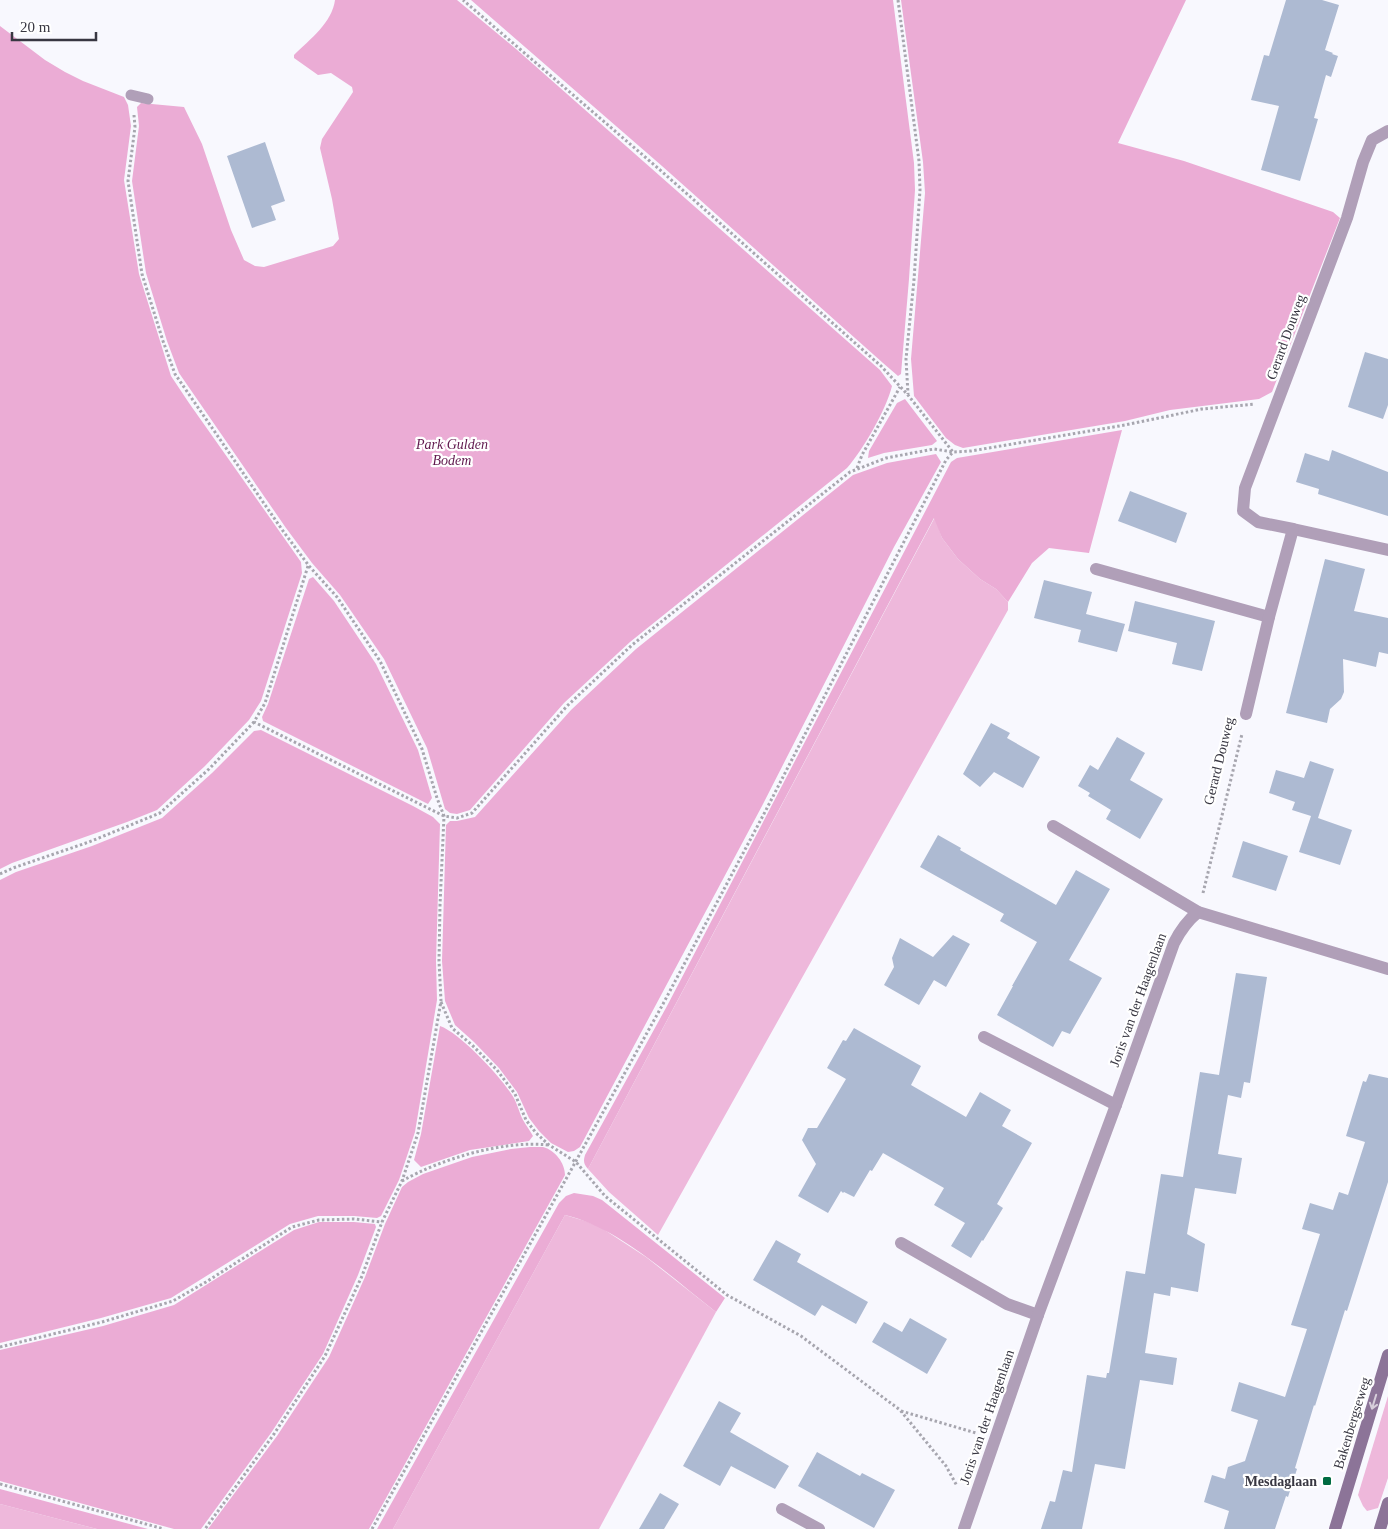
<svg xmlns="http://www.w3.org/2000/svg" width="1388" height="1529" viewBox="0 0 1388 1529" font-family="'Times New Roman',serif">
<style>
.green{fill:#eeb8db}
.forest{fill:#ebacd5}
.building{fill:#adbad2}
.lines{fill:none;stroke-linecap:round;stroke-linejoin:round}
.path{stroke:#a7a6af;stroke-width:3;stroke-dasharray:2.5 2.5;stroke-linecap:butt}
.lane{stroke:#b09fb8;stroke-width:11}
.street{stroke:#b09fb8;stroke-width:12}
.secondary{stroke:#8c7498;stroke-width:12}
.oneway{stroke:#d7cedb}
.poi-dot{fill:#006b42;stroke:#fff;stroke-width:2}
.labels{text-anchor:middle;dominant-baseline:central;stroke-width:4.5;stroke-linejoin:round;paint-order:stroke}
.street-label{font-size:14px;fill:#383742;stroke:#fff}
.park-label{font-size:14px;font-style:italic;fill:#60184d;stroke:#fff}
.poi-label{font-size:14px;font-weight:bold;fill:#383742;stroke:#fff;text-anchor:end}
</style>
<rect width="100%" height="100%" fill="#f8f8fe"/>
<!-- green -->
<g class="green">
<path d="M 935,517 L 942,538 L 958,559 L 980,579 L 996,589 L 1008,602 L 1008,610 L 658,1235 L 609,1192 L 588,1169 Z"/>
<path d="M 565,1215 L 585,1221 L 600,1227 L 646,1257 L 716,1312 L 599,1529 L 393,1529 Z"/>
<path d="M 1388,1396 L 1388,1478 L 1378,1508 L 1367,1511 L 1363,1506 L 1358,1495 Z"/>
<path d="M 0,1504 L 97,1529 L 0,1529 Z"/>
</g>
<!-- forest -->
<g class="forest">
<path d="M 335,0 L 457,0 L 516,49 L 880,370 L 892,386 C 886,410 863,450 847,468 L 630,642 L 564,703 L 470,810 L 457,814 L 450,813 L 445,809 L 427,748 L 384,659 L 340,595 L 312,563 L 286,528 L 179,373 L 167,341 L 146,273 L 132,181 L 139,126 L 137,107 L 141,103 L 184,107 L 202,144 L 231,230 L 244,260 L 255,266 L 264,267 L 333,246 L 339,239 L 332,199 L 320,148 L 322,139 L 353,92 L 352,87 L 331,73 L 318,75 L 294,58 L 294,55 C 310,39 332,23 335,0 Z"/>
<path d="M 471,0 L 893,0 L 914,163 L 915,190 L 909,279 L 901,374 L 898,376 L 883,363 L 662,166 Z"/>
<path d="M 901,0 L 1186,0 L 1118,143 L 1184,161 L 1333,212 L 1340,218 L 1272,392 L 1259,399 L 1170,410 L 1125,421 L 963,448 L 955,445 L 946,438 L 914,396 L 911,359 L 925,193 L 923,162 Z"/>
<path d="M 0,26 L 45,60 L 65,72 L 83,81 L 124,97 L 128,105 L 131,126 L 124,180 L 139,274 L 171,376 L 189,403 L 301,562 L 302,573 L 261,701 L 249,720 L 205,766 L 157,810 L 127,822 L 12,863 L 0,869 Z"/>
<path d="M 905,399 L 937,441 L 932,445 L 884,453 L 868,458 L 869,451 L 897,403 Z"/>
<path d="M 1122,430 L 1089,553 L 1049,548 L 1032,563 L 1008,602 L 996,589 L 980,579 L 958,559 L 942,538 L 934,518 L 588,1169 C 584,1164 583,1162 585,1155 L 667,1006 L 951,462 L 957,458 Z"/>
<path d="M 936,454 L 941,462 L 894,547 L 762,806 L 580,1147 L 574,1151 L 568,1152 L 551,1143 L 539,1131 L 529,1118 L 517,1092 L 499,1068 L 474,1042 L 455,1025 L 445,1001 L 442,961 L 446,825 L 450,821 L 457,821 L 475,817 L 571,710 L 636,649 L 853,475 L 887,463 Z"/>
<path d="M 313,577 L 334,601 L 376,664 L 418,750 L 432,798 L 428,804 L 263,721 L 262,717 L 268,704 L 309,579 Z"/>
<path d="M 261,730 L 413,806 L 433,817 L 440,824 L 436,961 L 437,1000 L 415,1132 L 399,1180 L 381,1216 L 377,1218 L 354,1216 L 318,1216 L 290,1224 L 171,1298 L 101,1318 L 0,1343 L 0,880 L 16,872 L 92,846 L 162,818 L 212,773 L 254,731 Z"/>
<path d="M 440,1026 C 460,1033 500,1076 512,1095 C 517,1102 519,1112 523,1120 C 526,1125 530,1131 533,1136 L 529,1141 L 470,1150 L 421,1167 L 414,1160 L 421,1134 Z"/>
<path d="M 530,1147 C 534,1147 539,1147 543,1147 C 555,1150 565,1163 565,1175 L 369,1529 L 208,1529 L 277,1436 L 329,1357 L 365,1277 L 385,1224 L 402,1187 L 408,1182 L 423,1174 L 472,1157 L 511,1149 Z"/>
<path d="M 574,1193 L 593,1196 L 602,1200 L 725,1298 L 716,1312 C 672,1278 620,1228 565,1215 L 393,1529 L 377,1529 L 559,1203 L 566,1196 Z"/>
<path d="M 319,1222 L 354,1222 L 375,1224 L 376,1227 L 358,1275 L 323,1354 L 271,1433 L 201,1529 L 174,1529 L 0,1481 L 0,1350 L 103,1326 L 174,1305 L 294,1230 Z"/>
<path d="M 0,1489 L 148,1529 L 97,1529 L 0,1504 Z"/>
</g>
<!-- building -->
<g class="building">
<path d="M 1286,0 L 1322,0 L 1339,5 L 1325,50 L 1333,53 L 1332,54 L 1338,56 L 1331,77 L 1326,75 L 1314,118 L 1318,119 L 1300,181 L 1261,170 L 1279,106 L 1251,100 L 1264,55 L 1269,56 Z"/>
<path d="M 265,142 L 285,201 L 271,206 L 276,220 L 252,228 L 227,156 Z"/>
<path d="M 1365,352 L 1388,359 L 1388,405 L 1383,419 L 1348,407 Z"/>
<path d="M 1332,450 L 1388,472 L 1388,516 L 1318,494 L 1319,489 L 1296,482 L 1305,453 L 1329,461 Z"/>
<path d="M 1130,491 L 1187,513 L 1176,543 L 1118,521 Z"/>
<path d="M 1325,559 L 1365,569 L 1354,611 L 1388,618 L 1388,654 L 1379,652 L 1376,667 L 1343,659 L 1344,692 L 1341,699 L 1330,709 L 1327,723 L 1286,713 Z"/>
<path d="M 1044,580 L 1092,592 L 1086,614 L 1125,624 L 1117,652 L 1078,642 L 1081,630 L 1034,618 Z"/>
<path d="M 1135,601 L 1215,621 L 1202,671 L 1172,664 L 1177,643 L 1128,631 Z"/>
<path d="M 991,723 L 1010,733 L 1007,738 L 1040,757 L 1023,788 L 994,772 L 980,787 L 963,774 Z"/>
<path d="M 1117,737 L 1145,753 L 1130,780 L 1163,799 L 1140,839 L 1106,819 L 1111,810 L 1088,796 L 1090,793 L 1078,786 L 1090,765 L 1098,770 Z"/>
<path d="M 1310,761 L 1334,769 L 1318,818 L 1352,830 L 1340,865 L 1299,852 L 1311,816 L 1292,810 L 1295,802 L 1269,793 L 1276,770 L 1304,778 Z"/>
<path d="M 938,835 L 961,848 L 960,850 L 1056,905 L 1076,870 L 1110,889 L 1069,960 L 1102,978 L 1070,1034 L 1062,1031 L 1053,1047 L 997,1015 L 1013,986 L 1012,986 L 1037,942 L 1000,921 L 1004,914 L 920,867 Z"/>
<path d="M 1243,841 L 1288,856 L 1276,891 L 1232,877 Z"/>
<path d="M 953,935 L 970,944 L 946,987 L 934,980 L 919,1005 L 884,985 L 894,967 L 892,958 L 900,938 L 933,957 Z"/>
<path d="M 1236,973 L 1267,977 L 1250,1083 L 1244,1082 L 1241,1098 L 1228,1095 L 1218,1154 L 1242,1158 L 1236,1194 L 1195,1188 L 1187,1234 L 1205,1244 L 1198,1292 L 1171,1287 L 1170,1296 L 1154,1293 L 1145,1353 L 1177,1358 L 1173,1385 L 1140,1380 L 1125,1469 L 1095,1464 L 1082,1529 L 1041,1529 L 1050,1501 L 1055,1502 L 1063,1470 L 1072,1472 L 1087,1375 L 1106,1378 L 1107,1373 L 1109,1373 L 1126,1271 L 1145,1274 L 1161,1174 L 1183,1177 L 1200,1072 L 1219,1075 Z"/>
<path d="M 854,1028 L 921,1066 L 911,1085 L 966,1117 L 980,1092 L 1011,1110 L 1002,1126 L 1032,1143 L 997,1204 L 1003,1208 L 983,1241 L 982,1240 L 971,1258 L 951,1246 L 965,1223 L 934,1205 L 944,1188 L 883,1153 L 872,1171 L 870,1170 L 854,1197 L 844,1192 L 843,1193 L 841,1191 L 828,1213 L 798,1196 L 816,1164 L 802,1140 L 808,1128 L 817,1128 L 846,1079 L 827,1068 L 843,1040 L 846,1041 Z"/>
<path d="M 1369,1074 L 1388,1078 L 1388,1182 L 1347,1311 L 1345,1310 L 1315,1406 L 1314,1405 L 1295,1468 L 1297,1469 L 1288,1497 L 1286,1496 L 1275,1529 L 1224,1529 L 1229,1511 L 1204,1502 L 1212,1475 L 1225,1479 L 1228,1467 L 1245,1461 L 1258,1420 L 1231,1411 L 1239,1382 L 1285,1397 L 1307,1329 L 1291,1325 L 1320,1234 L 1302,1229 L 1310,1203 L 1333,1210 L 1339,1192 L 1348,1195 L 1365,1142 L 1346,1136 L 1363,1081 L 1366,1082 Z"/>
<path d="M 776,1240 L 801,1254 L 797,1262 L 868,1302 L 856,1324 L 822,1305 L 815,1316 L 753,1280 Z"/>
<path d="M 910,1318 L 947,1339 L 927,1374 L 872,1342 L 884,1322 L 902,1332 Z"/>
<path d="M 719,1401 L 741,1413 L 730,1432 L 789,1466 L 775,1489 L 731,1466 L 720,1486 L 683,1466 Z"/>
<path d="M 817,1452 L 860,1476 L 862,1473 L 895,1490 L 874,1528 L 798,1486 Z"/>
<path d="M 660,1493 L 679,1504 L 664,1529 L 639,1529 Z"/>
</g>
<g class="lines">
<!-- path -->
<g class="path">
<path d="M 898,0 L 919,161 L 920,190 L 914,280 L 906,359 L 908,394"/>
<path d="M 134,115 L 135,127 L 128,181 L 142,274 L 163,341 L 175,374 L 283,531 L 309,566 L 337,597 L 380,661 L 422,749 L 437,798 L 444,816 L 440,905 L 439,961 L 441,1001 L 418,1133 L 402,1181 L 382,1222 L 362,1276 L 325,1356 L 274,1434 L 205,1529"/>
<path d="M 857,468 L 862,455 L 900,387"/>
<path d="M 308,566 L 265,703 L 254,722 L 444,816 L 457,818 L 472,813 L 567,706 L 632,645 L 850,472 L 886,458 L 934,449 L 953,452 L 971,451 L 1125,425 L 1202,409 L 1255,404"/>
<path d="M 0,874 L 13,868 L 89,842 L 160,813 L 209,769 L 254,722"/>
<path d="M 1203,893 L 1242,734"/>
<path d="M 441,1002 L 452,1028 L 472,1045 L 497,1070 L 515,1094 L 526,1120 L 536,1133 L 549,1145 L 576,1162 L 605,1196 L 727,1295 L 801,1336 L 900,1410 L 946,1466 L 957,1486"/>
<path d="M 402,1181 C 441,1159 503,1140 548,1145"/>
<path d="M 0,1347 L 102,1322 L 173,1301 L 206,1282 L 292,1227 L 319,1220 L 354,1219 L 382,1222"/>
<path d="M 901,1411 L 976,1433"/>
<path d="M 0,1484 L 164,1529"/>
<path d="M 372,1529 L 663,1004 L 766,810 L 946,460 L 953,452 L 908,395 L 881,366 L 659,169 L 463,0"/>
</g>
<!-- lane -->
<path class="lane" d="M 131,95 L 148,99"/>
<!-- street -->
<g class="street">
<path d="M 1293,529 L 1388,550"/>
<path d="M 1096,569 L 1269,617"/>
<path d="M 1246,714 L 1269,617 L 1293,529 L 1258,522 L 1243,511 L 1245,488 L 1347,218 L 1363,162 L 1372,140 L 1388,131"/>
<path d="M 1053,826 L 1198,912 L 1388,969"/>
<path d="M 984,1037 L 1116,1105"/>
<path d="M 901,1243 L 1007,1304 L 1038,1315"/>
<path d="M 782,1509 L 819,1529"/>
<path d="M 964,1529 L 1038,1315 L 1116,1105 L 1174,943 C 1180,931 1187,921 1198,912"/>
</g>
<!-- secondary -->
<g class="secondary">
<path d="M 1335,1529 L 1388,1355"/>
<path d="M 1380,1529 L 1388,1503"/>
</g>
</g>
<!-- one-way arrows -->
<defs><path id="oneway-shaft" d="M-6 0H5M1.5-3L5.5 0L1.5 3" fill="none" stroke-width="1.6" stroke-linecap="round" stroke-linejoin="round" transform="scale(1.25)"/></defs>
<use class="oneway" href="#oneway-shaft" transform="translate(1374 1402) rotate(107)"/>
<!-- markers -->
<rect class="poi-dot" x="1322" y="1476" width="10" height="10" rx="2.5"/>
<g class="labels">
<!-- street labels -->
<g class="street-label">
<text transform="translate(1286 337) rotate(-70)">Gerard Douweg</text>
<text transform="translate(1219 761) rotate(-76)">Gerard Douweg</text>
<text transform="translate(1138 1000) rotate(-70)">Joris van der Haagenlaan</text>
<text transform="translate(987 1417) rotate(-71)">Joris van der Haagenlaan</text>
<text transform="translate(1352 1423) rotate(-73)">Bakenbergseweg</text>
</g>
<!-- park labels -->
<g class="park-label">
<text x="452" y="444">Park Gulden<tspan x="452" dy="16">Bodem</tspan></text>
</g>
<!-- poi labels -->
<g class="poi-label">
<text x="1317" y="1481">Mesdaglaan</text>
</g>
</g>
<!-- scale -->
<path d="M12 32v8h84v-8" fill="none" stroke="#383742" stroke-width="2.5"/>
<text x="20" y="32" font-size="15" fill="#383742" stroke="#ffffff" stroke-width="4" paint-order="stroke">20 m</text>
</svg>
